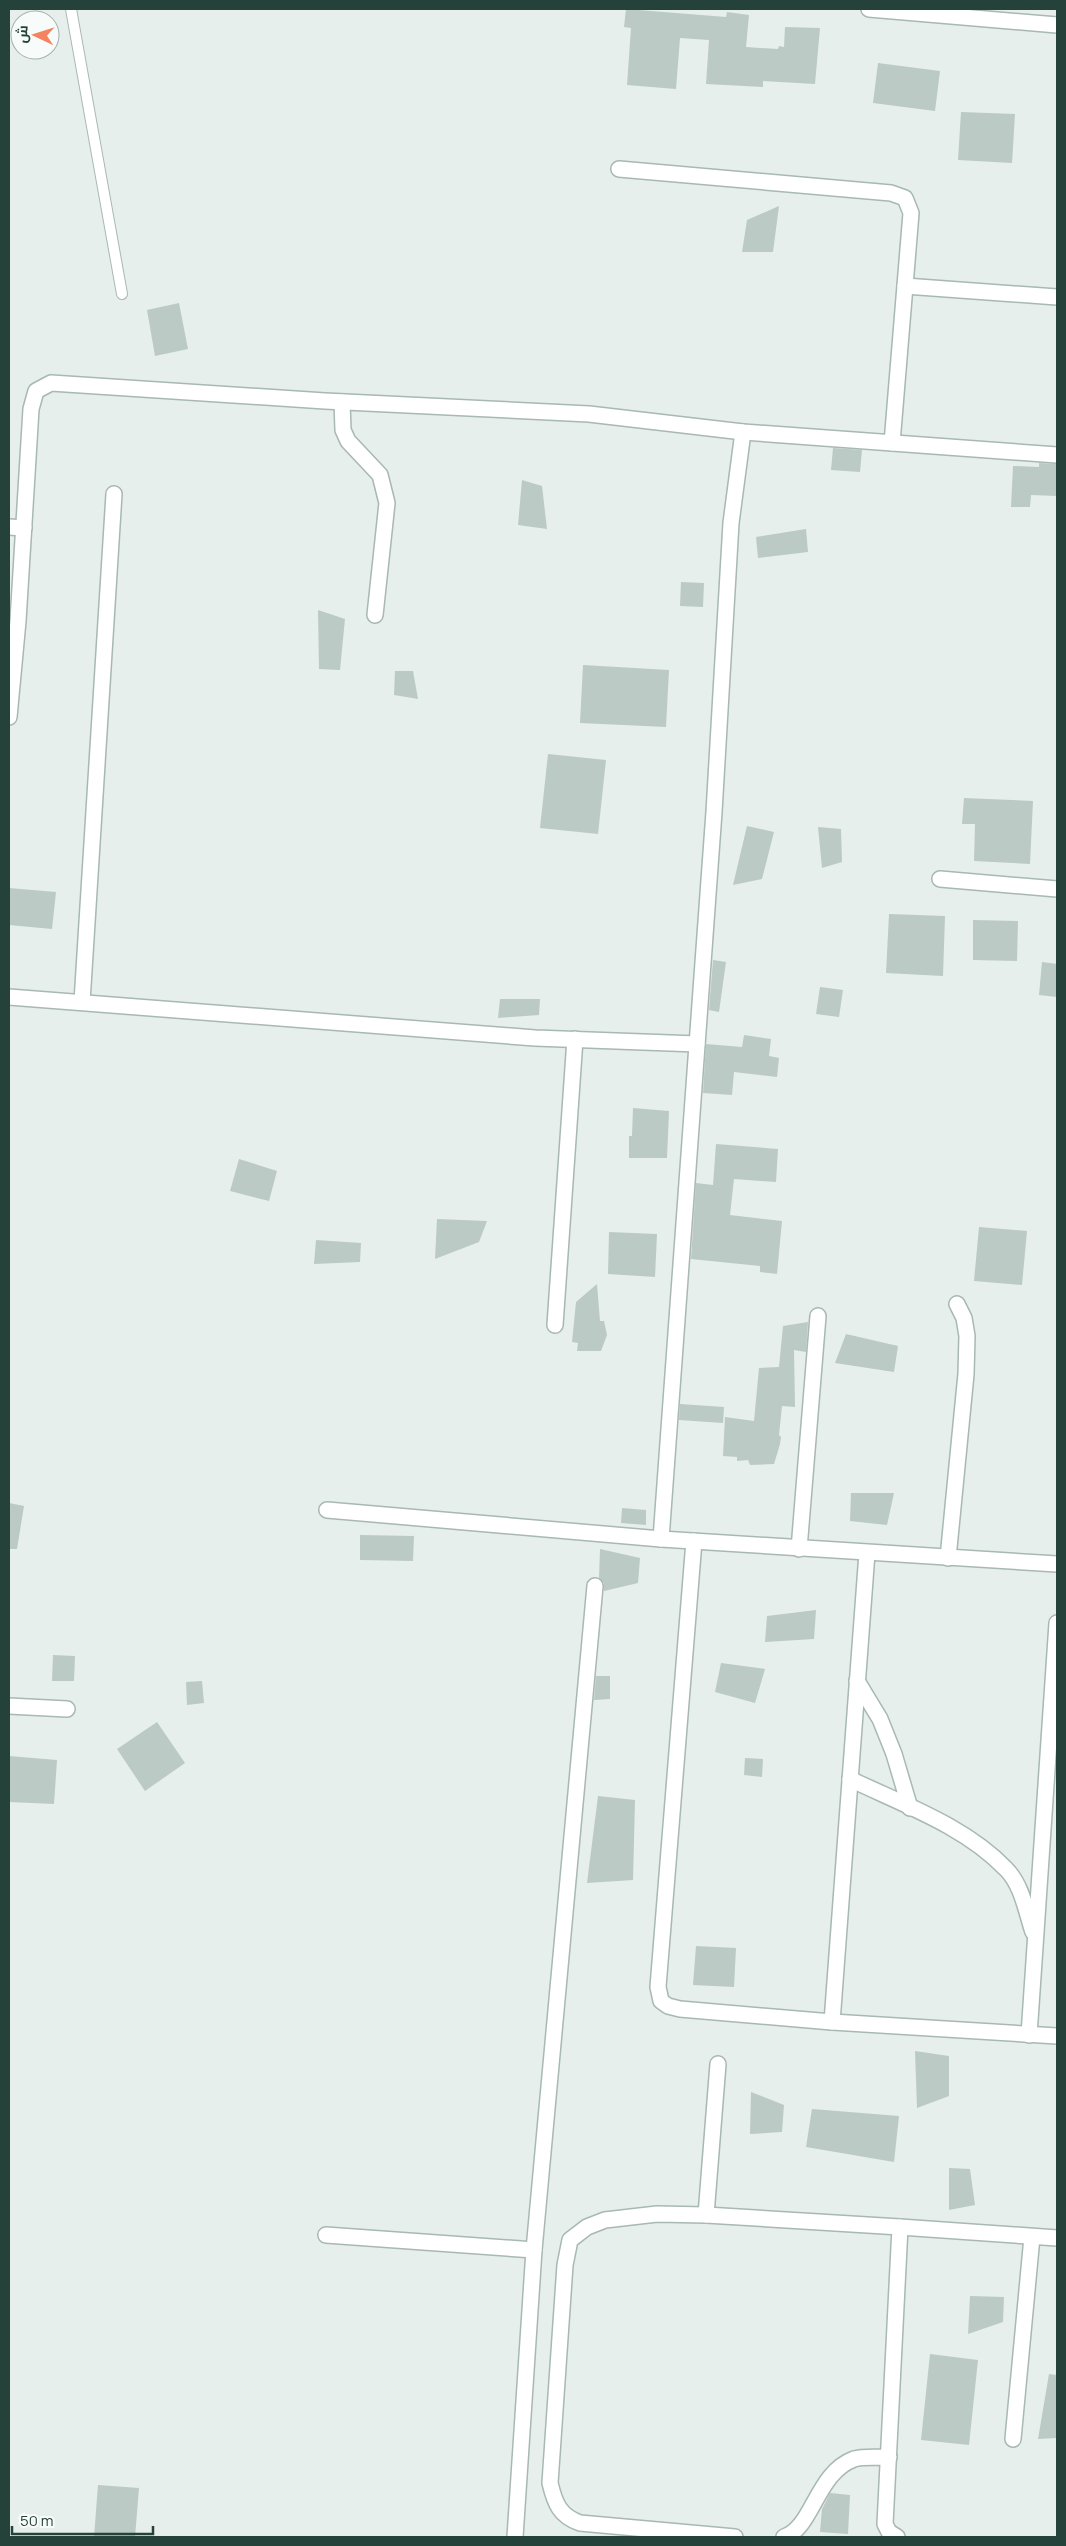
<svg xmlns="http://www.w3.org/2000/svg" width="1066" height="2546" viewBox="0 0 1066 2546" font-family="Manrope,Cairo,sans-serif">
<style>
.building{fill:#bbcac4}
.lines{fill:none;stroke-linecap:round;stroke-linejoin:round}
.lane-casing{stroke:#a8b8b2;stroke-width:12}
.street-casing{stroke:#a8b8b2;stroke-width:18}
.lane{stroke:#fff;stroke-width:10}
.street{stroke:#fff;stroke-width:15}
</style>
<rect width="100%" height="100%" fill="#e6efeb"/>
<!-- building -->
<g class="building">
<path d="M 626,9 L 726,17 L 727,12 L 749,15 L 746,47 L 778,49 L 779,46 L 784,47 L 785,27 L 820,28 L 815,84 L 763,81 L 763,87 L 706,84 L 709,40 L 680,38 L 676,89 L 627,85 L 631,28 L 624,27 Z"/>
<path d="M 878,63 L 940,71 L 935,111 L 873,103 Z"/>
<path d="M 961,112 L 1015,114 L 1012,163 L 958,160 Z"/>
<path d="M 779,206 L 773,252 L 742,252 L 747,220 Z"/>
<path d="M 179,303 L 188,349 L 155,356 L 147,310 Z"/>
<path d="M 833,448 L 862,450 L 860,472 L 831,470 Z"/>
<path d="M 1039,463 L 1057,464 L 1057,496 L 1031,495 L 1030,507 L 1011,507 L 1013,466 L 1039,467 Z"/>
<path d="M 522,480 L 542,486 L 547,529 L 518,525 Z"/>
<path d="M 806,529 L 808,552 L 758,558 L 756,537 Z"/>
<path d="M 681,582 L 704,583 L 703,607 L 680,606 Z"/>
<path d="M 318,610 L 345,619 L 340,670 L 319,669 Z"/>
<path d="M 583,665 L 669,670 L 666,727 L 580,723 Z"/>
<path d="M 395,671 L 413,671 L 418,699 L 394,695 Z"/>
<path d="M 548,754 L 606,760 L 598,834 L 540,828 Z"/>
<path d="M 964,798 L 1033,801 L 1030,864 L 974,861 L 975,824 L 962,824 Z"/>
<path d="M 747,826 L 774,832 L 762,879 L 733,885 Z"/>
<path d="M 818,827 L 841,829 L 842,862 L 822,868 Z"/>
<path d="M 9,888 L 56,892 L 52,929 L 9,925 Z"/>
<path d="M 889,914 L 945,916 L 943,976 L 886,973 Z"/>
<path d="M 973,920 L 1018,921 L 1017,961 L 973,960 Z"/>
<path d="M 713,960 L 726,962 L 719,1012 L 709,1010 Z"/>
<path d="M 1042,962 L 1057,964 L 1057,997 L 1039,995 Z"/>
<path d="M 820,987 L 843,990 L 839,1017 L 816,1014 Z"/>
<path d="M 500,999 L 540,999 L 539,1015 L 498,1018 Z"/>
<path d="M 744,1035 L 771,1039 L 769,1056 L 779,1058 L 777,1077 L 734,1072 L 732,1095 L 703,1093 L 706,1044 L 742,1047 Z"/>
<path d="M 633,1108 L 669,1111 L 667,1158 L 629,1158 L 629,1136 L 632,1136 Z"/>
<path d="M 716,1144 L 778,1149 L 776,1182 L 734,1179 L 730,1215 L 782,1221 L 777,1274 L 760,1272 L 760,1266 L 691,1259 L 696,1183 L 713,1185 Z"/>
<path d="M 239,1159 L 277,1171 L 269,1201 L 230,1191 Z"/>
<path d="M 437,1219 L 487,1221 L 479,1242 L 435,1259 Z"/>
<path d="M 979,1227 L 1027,1231 L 1022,1285 L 974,1281 Z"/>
<path d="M 609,1232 L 657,1234 L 655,1277 L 608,1274 Z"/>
<path d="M 316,1240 L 361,1243 L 360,1262 L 314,1264 Z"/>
<path d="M 597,1284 L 600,1321 L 604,1321 L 607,1335 L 601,1351 L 577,1351 L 578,1343 L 572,1342 L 576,1302 Z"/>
<path d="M 808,1322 L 806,1352 L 794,1350 L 795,1407 L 782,1406 L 779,1435 L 781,1437 L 780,1444 L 774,1464 L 750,1465 L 748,1460 L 737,1461 L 737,1457 L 723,1456 L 725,1417 L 754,1421 L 759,1368 L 779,1367 L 783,1326 Z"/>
<path d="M 846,1334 L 898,1346 L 894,1372 L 835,1363 Z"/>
<path d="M 680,1404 L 724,1407 L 723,1423 L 679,1420 Z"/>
<path d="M 851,1493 L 894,1493 L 887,1525 L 850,1521 Z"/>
<path d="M 9,1503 L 24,1506 L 17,1549 L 9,1549 Z"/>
<path d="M 622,1508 L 646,1510 L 646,1525 L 621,1523 Z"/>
<path d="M 360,1535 L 414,1536 L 413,1561 L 360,1560 Z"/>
<path d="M 600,1549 L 640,1558 L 638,1583 L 604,1591 L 604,1583 L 599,1578 Z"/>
<path d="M 816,1610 L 814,1639 L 765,1642 L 767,1616 Z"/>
<path d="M 53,1655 L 75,1656 L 74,1681 L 52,1681 Z"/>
<path d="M 721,1663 L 765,1669 L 755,1703 L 715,1692 Z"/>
<path d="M 596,1676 L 610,1676 L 610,1699 L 594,1700 Z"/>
<path d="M 202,1681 L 204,1703 L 187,1705 L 186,1682 Z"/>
<path d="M 157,1722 L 185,1763 L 145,1791 L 117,1749 Z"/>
<path d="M 9,1756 L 57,1760 L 54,1804 L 9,1802 Z"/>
<path d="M 745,1758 L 763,1759 L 762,1777 L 744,1775 Z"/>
<path d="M 598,1796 L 635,1800 L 633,1880 L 587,1883 Z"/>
<path d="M 696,1946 L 736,1948 L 734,1987 L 693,1985 Z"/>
<path d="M 915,2051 L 949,2056 L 949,2096 L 917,2108 Z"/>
<path d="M 751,2092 L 784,2105 L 782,2132 L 750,2134 Z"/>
<path d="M 812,2109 L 899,2116 L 894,2162 L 806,2147 Z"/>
<path d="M 949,2168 L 970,2169 L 975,2205 L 949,2210 Z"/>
<path d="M 970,2296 L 1004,2297 L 1003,2322 L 968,2334 Z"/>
<path d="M 930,2354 L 978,2360 L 969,2445 L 921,2440 Z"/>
<path d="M 1049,2374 L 1057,2375 L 1057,2438 L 1038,2439 Z"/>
<path d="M 98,2485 L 139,2488 L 135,2537 L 94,2537 Z"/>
<path d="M 830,2493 L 850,2495 L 848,2534 L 820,2532 L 822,2509 Z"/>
</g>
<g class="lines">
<!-- lane casing -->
<g class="lane-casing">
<path id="lane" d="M 71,9 L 122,294"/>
</g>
<!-- street casing -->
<g class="street-casing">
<g id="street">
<path d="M 869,9 L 1057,25"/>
<path d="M 619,169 L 891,193 L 905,198 L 911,213 L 892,443"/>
<path d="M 905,286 L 1057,297"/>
<path d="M 342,402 L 343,430 L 348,441 L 380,475 L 387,503 L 375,615"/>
<path d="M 9,527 L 24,528"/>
<path d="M 9,717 L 18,621 L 31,409 L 36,391 L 51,383 L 325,401 L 589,414 L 743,432 L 1057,455"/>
<path d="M 940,879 L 1057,889"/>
<path d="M 9,997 L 535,1038 L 697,1044"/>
<path d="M 82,1002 L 114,494"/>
<path d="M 555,1325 L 575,1039"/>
<path d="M 327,1510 L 661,1539 L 1057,1564"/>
<path d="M 661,1539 L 714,812 L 731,523 L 743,432"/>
<path d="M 694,1541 L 658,1987 L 661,2001 L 668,2006 L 680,2009 L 832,2022 L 1057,2036"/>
<path d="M 799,1549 L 818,1316"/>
<path d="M 948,1558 L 966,1374 L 967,1336 L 964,1318 L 957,1304"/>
<path d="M 857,1681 L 880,1719 L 894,1754 L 910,1808"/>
<path d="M 9,1706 L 67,1709"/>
<path d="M 850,1779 C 902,1804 965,1826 1006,1869 C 1022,1885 1026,1911 1033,1932"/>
<path d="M 832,2022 L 867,1553"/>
<path d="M 1029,2035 L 1057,1623"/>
<path d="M 706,2215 L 718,2064"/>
<path d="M 900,2227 L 1057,2238"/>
<path d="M 326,2235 L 534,2250"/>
<path d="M 1013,2439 L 1032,2237"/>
<path d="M 515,2537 L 534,2250 L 595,1586"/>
<path d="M 735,2537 L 580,2523 C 560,2516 555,2504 550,2483 L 565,2265 L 570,2240 L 587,2227 L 605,2220 L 657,2214 L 706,2215 L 900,2227 L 885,2524 L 889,2532 L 897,2537"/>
<path d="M 784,2537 C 813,2528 816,2473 854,2459 C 864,2456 879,2458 889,2457"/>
</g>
</g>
<!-- lane -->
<use href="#lane" class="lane"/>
<!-- street -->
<use href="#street" class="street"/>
</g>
<!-- border -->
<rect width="1066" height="2546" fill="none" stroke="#24423a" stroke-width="20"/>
<!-- north arrow -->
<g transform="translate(35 35) rotate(274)"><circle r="24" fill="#f7fbf9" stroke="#a3b1ad"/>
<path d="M0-4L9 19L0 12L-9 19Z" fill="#f4845f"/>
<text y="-8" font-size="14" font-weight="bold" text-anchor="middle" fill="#24423a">ش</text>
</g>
<!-- scale -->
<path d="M12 2526v8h141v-8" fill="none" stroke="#24423a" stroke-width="2.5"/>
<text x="20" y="2526" font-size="15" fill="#24423a" stroke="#f7fbf9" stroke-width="4" paint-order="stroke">50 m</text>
</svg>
